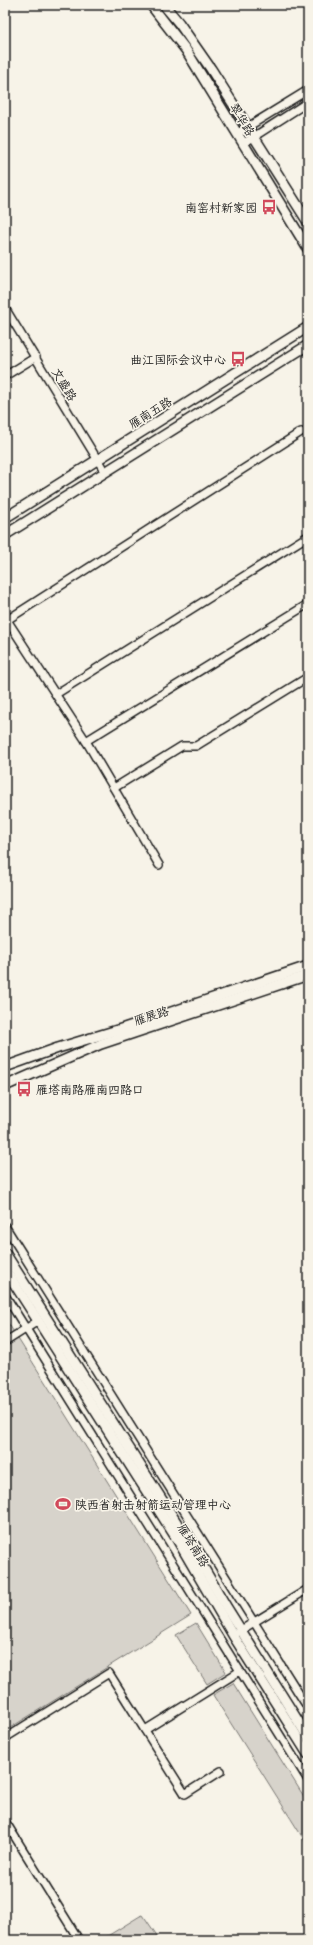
<svg xmlns="http://www.w3.org/2000/svg" width="313" height="1945" viewBox="0 0 313 1945" font-family="'Playpen Sans','LXGW WenKai TC',sans-serif">
<style>
.green{fill:#d7d3cb;stroke:#7a7874}
.lines{fill:none;stroke-linecap:round;stroke-linejoin:round}
.minor-casing{stroke:#1c1c1c;stroke-width:10}
.major-casing{stroke:#1c1c1c;stroke-width:12}
.minor{stroke:#f7f3e8;stroke-width:7}
.major{stroke:#f7f3e8;stroke-width:9}
.labels{text-anchor:middle;dominant-baseline:central;stroke-width:3.5;stroke-linejoin:round;paint-order:stroke}
.street-label{font-size:12px;fill:#1c1c1c;stroke:#f7f3e8}
.poi-label{font-size:12px;fill:#1c1c1c;stroke:#f7f3e8;text-anchor:end}
</style>
<rect width="100%" height="100%" fill="#f7f3e8"/>
<filter id="ink" filterUnits="userSpaceOnUse"><feTurbulence type="fractalNoise" baseFrequency=".025" numOctaves="2"/><feDisplacementMap in="SourceGraphic" scale="8" xChannelSelector="R" yChannelSelector="G"/><feConvolveMatrix kernelMatrix="1 2 1 2 8 2 1 2 1" color-interpolation-filters="sRGB"/></filter>
<g filter="url(#ink)">
<!-- green -->
<g class="green">
<path d="M 5,1318 L 191,1615 L 5,1731 Z"/>
<path d="M 196,1623 L 226,1672 L 207,1684 L 176,1635 Z"/>
<path d="M 233,1683 L 308,1803 L 308,1846 L 213,1695 Z"/>
<path d="M 143,1915 L 160,1940 L 101,1940 L 140,1916 Z"/>
</g>
<g class="lines">
<!-- minor casing -->
<g class="minor-casing">
<g id="minor">
<path d="M 238,133 L 308,90"/>
<path d="M 244,143 L 308,102"/>
<path d="M 5,308 L 105,472"/>
<path d="M 5,376 L 36,357"/>
<path d="M 5,617 L 86,741 L 159,865"/>
<path d="M 7,620 L 301,432"/>
<path d="M 56,694 L 308,536"/>
<path d="M 86,741 L 308,604"/>
<path d="M 114,788 L 182,746 L 196,746 L 308,677"/>
<path d="M 5,1226 L 308,1708"/>
<path d="M 5,1295 L 308,1780"/>
<path d="M 5,1342 L 38,1321"/>
<path d="M 238,1632 L 308,1589"/>
<path d="M 145,1730 L 240,1671"/>
<path d="M 5,1738 L 109,1673 L 185,1794 L 221,1771"/>
<path d="M 5,1821 L 79,1940"/>
</g>
</g>
<!-- major casing -->
<g class="major-casing">
<g id="major">
<path d="M 151,5 L 186,50 L 308,249"/>
<path d="M 164,5 L 179,23 L 211,69 L 308,222"/>
<path d="M 5,518 L 308,327"/>
<path d="M 5,535 L 308,345"/>
<path d="M 5,1067 L 58,1048 L 124,1028 L 308,966"/>
<path d="M 5,1086 L 101,1044 L 308,975"/>
<path d="M 5,1253 L 185,1536 L 227,1608 L 308,1737"/>
<path d="M 5,1269 L 177,1539 L 233,1635 L 308,1754"/>
</g>
</g>
<!-- minor -->
<use href="#minor" class="minor"/>
<!-- major -->
<use href="#major" class="major"/>
</g>
</g>
<!-- icons -->
<defs>
<g id="bus-bare" transform="scale(1.2)"><path d="M-5-6H5V4H4V6H2V4H-2V6H-4V4H-5ZM-3.5-4V0h7V-4ZM-3.5 1.2v1.5H-2V1.2ZM2 1.2v1.5H3.5V1.2Z" fill="#d1495b" stroke="#f7f3e8" stroke-width="2.5" paint-order="stroke"/></g>
<g id="stadium-bare" transform="scale(1.2)"><path d="M0-5a6.5 5 0 1 0 0 10a6.5 5 0 1 0 0-10ZM-3.5-1.8h7v3.6h-7Z" fill="#d1495b" stroke="#f7f3e8" stroke-width="2.5" paint-order="stroke"/></g>
</defs>
<g fill-rule="evenodd">
<use href="#bus-bare" x="269" y="207"/>
<use href="#bus-bare" x="238" y="359"/>
<use href="#bus-bare" x="24" y="1089"/>
<use href="#stadium-bare" x="63" y="1504"/>
</g>
<g class="labels">
<!-- street labels -->
<g class="street-label">
<text transform="translate(243 119) rotate(59)">翠华路</text>
<text transform="translate(65 384) rotate(59)">文盛路</text>
<text transform="translate(150 412) rotate(-32)">雁南五路</text>
<text transform="translate(151 1015) rotate(-18)">雁展路</text>
<text transform="translate(194 1545) rotate(59)">雁塔南路</text>
</g>
<!-- poi labels -->
<g class="poi-label">
<text x="257" y="207">南窑村新家园</text>
<text x="226" y="359">曲江国际会议中心</text>
<text x="36" y="1089" text-anchor="start">雁塔南路雁南四路口</text>
<text x="75" y="1504" text-anchor="start">陕西省射击射箭运动管理中心</text>
</g>
</g>
<!-- margin -->
<rect width="313" height="1945" fill="none" stroke="#f7f3e8" stroke-width="20"/>
<rect x="10" y="10" width="293" height="1925" fill="none" stroke="#1c1c1c" stroke-width="1.5" filter="url(#ink)"/>
</svg>
